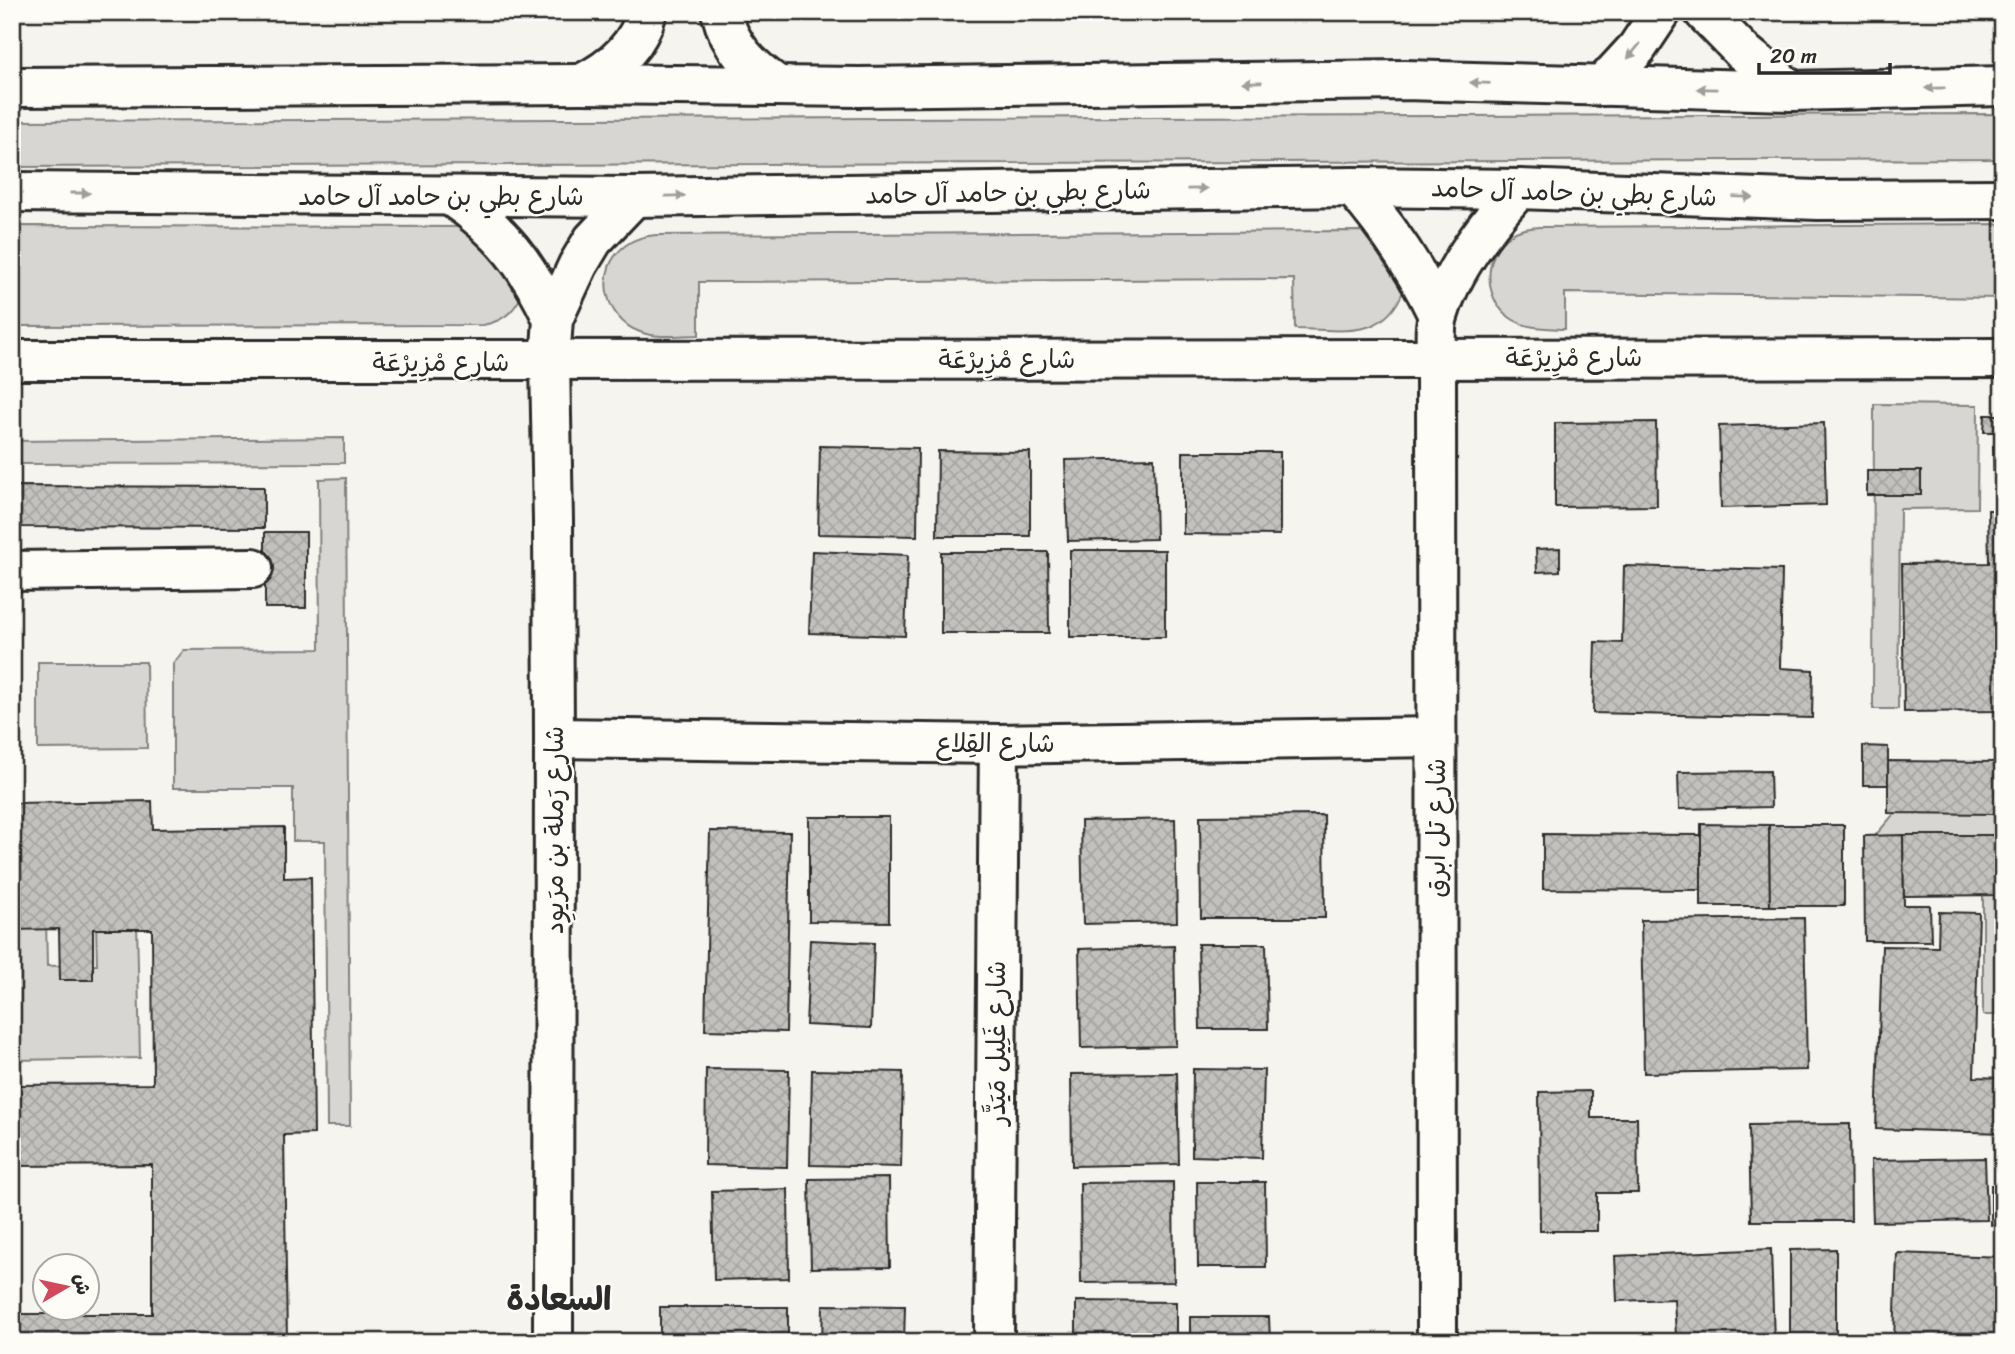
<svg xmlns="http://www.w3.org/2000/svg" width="2015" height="1354" viewBox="0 0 2015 1354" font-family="Sriracha,'Playpen Sans Arabic',sans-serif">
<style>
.green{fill:#d7d6d2;stroke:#81807e;stroke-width:2}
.building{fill:url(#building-cross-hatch);stroke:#2b2b2b;stroke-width:2}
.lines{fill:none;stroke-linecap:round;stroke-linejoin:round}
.minor-casing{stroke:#2b2b2b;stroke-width:44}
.minor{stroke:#fdfcf7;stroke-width:38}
.oneway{fill:#9e9e9b}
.labels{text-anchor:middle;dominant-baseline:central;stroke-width:5;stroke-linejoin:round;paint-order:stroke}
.street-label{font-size:26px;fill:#2b2b2b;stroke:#fdfcf7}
.district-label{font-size:33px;font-weight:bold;fill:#2b2b2b;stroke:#fdfcf7}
</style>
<defs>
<pattern id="building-cross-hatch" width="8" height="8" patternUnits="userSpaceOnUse" patternTransform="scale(1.75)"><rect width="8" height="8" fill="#c2c1be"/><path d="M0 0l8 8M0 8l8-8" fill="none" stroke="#a7a6a3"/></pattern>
</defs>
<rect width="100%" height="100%" fill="#f5f4ef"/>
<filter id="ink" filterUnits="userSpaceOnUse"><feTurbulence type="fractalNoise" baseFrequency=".0143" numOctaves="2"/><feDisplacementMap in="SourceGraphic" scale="14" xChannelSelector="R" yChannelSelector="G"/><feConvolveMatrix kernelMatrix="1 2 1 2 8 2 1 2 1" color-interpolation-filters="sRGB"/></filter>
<g filter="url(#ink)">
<!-- green -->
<g class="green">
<path d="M 2003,114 L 2003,159 L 12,167 L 12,121 Z"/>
<path d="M 2003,224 L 2003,298 L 1565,293 L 1565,329 C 1547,328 1527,329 1512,319 C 1483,301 1482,256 1509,236 C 1518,229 1529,228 1540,227 Z"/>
<path d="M 12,226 L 486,227 L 526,285 C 518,307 507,321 483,325 L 12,326 Z"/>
<path d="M 1363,231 L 1372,233 L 1404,289 C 1384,342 1342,329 1295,329 L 1294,279 L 699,282 L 699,335 C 681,335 657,339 640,332 C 604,319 593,269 626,245 C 635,238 645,236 656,235 Z"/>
<path d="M 1874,404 L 1978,405 L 1977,508 L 1900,509 L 1898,709 L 1873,709 Z"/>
<path d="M 344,438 L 344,463 L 12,464 L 12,441 Z"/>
<path d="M 346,478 L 350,1126 L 327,1126 L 325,841 L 293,841 L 293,788 L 173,788 L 173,664 L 184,650 L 320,649 L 319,479 Z"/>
<path d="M 38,662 L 146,662 L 147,748 L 38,749 Z"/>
<path d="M 1898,809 L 2003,809 L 2003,832 L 1996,832 L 1996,1015 L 1983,1015 L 1983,880 L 1923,880 L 1870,907 L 1868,844 Z"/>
<path d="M 46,918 L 47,966 L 97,965 L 96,923 L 137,922 L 140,1058 L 12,1060 L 12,919 Z"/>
</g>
<!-- building -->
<g class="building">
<path d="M 1985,415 L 2003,415 L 2003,432 L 1984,432 Z"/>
<path d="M 1656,422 L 1657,506 L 1555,507 L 1555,423 Z"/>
<path d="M 1824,423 L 1826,505 L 1721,508 L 1719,426 Z"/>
<path d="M 2003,445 L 2003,485 L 1994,485 L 1993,446 Z"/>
<path d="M 820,446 L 918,448 L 917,536 L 818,534 Z"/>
<path d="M 938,451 L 1030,452 L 1030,536 L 937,536 Z"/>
<path d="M 1183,452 L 1280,452 L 1280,535 L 1183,534 Z"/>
<path d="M 1154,458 L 1156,539 L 1068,541 L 1065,460 Z"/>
<rect x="1867" y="471" width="54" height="24"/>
<path d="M 12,486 L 264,487 L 264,528 L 12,527 Z"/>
<path d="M 1988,510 L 2003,510 L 2003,711 L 1904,712 L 1902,564 L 1989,563 Z"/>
<rect x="265" y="532" width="41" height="76"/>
<path d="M 1560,548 L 1560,571 L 1537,572 L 1536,549 Z"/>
<rect x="1070" y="550" width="95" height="87"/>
<path d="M 812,551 L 908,555 L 905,636 L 809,633 Z"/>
<path d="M 941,552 L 1048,552 L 1049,633 L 941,633 Z"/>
<path d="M 1624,566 L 1782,570 L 1780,668 L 1813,670 L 1812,718 L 1593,713 L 1595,642 L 1622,643 Z"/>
<path d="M 1863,746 L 1888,747 L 1888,785 L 1863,785 Z"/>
<path d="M 1888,761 L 1999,762 L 1999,814 L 1888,813 Z"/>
<rect x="1999" y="762" width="4" height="52"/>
<path d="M 1770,771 L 1771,807 L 1679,809 L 1678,772 Z"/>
<path d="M 152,801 L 153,829 L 284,827 L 284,878 L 311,877 L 314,1134 L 284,1135 L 287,1342 L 12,1342 L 12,1314 L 152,1314 L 152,1165 L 12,1166 L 12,1085 L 153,1084 L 152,929 L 93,929 L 93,980 L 60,980 L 59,929 L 12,930 L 12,803 Z"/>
<path d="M 1324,815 L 1325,918 L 1201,918 L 1200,816 Z"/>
<path d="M 809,817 L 889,817 L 889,922 L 809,921 Z"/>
<path d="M 1175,819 L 1177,922 L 1083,924 L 1081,821 Z"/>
<path d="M 1701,824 L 1769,825 L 1770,906 L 1701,906 Z"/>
<path d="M 1769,825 L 1844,825 L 1844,906 L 1770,906 Z"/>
<path d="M 710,831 L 790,832 L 786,1032 L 705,1030 Z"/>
<path d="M 1543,834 L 1701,835 L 1701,890 L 1543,889 Z"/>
<path d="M 1903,835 L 1904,905 L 1930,905 L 1931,941 L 1865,941 L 1864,836 Z"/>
<path d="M 1903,835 L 2001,835 L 2001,895 L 1904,896 Z"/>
<path d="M 1939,912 L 1979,913 L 1974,1077 L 2003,1078 L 2003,1133 L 1876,1129 L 1882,946 L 1938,947 Z"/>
<path d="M 1804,918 L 1807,1070 L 1644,1073 L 1641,920 Z"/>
<path d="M 810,940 L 874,943 L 871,1028 L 806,1025 Z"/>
<path d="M 1198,944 L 1266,944 L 1268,1029 L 1200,1029 Z"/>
<path d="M 1174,946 L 1176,1046 L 1081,1048 L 1079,949 Z"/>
<path d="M 706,1069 L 789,1070 L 787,1167 L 705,1165 Z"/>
<path d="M 1193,1069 L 1264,1070 L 1262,1158 L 1192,1156 Z"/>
<path d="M 812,1070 L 903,1072 L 901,1167 L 810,1165 Z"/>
<path d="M 1177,1073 L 1179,1164 L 1072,1166 L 1071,1074 Z"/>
<path d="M 1591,1091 L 1591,1118 L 1637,1118 L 1638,1193 L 1597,1193 L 1597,1231 L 1540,1231 L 1539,1092 Z"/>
<path d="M 1850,1124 L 1851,1221 L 1751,1221 L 1749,1125 Z"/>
<path d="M 1985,1158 L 1987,1220 L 1873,1222 L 1871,1160 Z"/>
<path d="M 889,1178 L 890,1267 L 811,1268 L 809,1179 Z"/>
<path d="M 1173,1182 L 1174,1282 L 1081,1283 L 1080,1183 Z"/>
<path d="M 1197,1182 L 1265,1182 L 1266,1267 L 1198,1267 Z"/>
<rect x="1991" y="1185" width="12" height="40"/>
<path d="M 788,1189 L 789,1278 L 714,1280 L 712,1191 Z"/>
<path d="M 1771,1249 L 1774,1342 L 1622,1342 L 1622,1338 L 1676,1336 L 1674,1299 L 1617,1301 L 1615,1256 Z"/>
<path d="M 1836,1249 L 1836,1342 L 1790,1342 L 1790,1250 Z"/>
<path d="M 1897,1253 L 2003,1257 L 2003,1342 L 1894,1342 Z"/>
<path d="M 1076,1301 L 1176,1302 L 1176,1342 L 1076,1342 Z"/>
<path d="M 823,1305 L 905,1306 L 904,1342 L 822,1342 Z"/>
<rect x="660" y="1307" width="128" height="35"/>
<path d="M 1190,1317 L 1269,1317 L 1270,1342 L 1190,1342 Z"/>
</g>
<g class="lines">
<!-- minor casing -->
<g class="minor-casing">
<g id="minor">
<path d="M 721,12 C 730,47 749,66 778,86"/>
<path d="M 1704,12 L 1742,51 L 1792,91"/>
<path d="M 581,84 C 612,69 638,47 647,12"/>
<path d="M 1602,86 L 1637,48 L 1661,12"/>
<path d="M 12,87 L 581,84 L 859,87 L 1405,80 L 1792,91 L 2003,86"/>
<path d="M 1353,187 C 1387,226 1415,267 1438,315"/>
<path d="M 12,192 L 634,197 L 1353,187 L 1519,189 L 1818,200 L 2003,199"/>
<path d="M 451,196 C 501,230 528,265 553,319"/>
<path d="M 12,360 C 676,363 1339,357 2003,358"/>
<path d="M 12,571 L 253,568"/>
<path d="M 554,738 L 999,744 L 1436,737"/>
<path d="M 553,1342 L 554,738 L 553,521 L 550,362 L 553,319 L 578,265 L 593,240 L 634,197"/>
<path d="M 994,1342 L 999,744"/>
<path d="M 1437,1342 L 1436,357 C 1436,343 1434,326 1439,313 C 1453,267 1487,224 1519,189"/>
</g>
</g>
<!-- minor -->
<use href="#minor" class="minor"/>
</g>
<!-- one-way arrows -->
<defs><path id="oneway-solid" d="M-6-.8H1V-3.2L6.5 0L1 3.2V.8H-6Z" transform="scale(1.75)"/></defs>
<g class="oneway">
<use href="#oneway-solid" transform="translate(1634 51) rotate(129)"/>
<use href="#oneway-solid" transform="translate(1252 82) rotate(179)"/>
<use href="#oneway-solid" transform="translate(1480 83) rotate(-178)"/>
<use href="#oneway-solid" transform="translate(1935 88) rotate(179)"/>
<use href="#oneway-solid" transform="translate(1707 89) rotate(-179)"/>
<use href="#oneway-solid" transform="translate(1197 189) rotate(-1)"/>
<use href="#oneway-solid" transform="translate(80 193)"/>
<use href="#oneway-solid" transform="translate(675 196) rotate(-1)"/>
<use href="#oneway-solid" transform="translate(1743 197) rotate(2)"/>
</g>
</g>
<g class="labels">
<!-- street labels -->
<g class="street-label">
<text transform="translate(1008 192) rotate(-1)">شارع بطي بن حامد آل حامد</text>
<text transform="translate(1574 192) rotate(2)">شارع بطي بن حامد آل حامد</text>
<text x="441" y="196">شارع بطي بن حامد آل حامد</text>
<text x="1574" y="357">شارع مْزِيرْعَة</text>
<text x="1007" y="359">شارع مْزِيرْعَة</text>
<text x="441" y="362">شارع مْزِيرْعَة</text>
<text x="995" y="743">شارع القِلاع</text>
<text transform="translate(1436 828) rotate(-90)">شارع تل ابرق</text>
<text transform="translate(554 830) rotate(-90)">شارع رَملة بن مرَيوِد</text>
<text transform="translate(996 1043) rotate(-90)">شارع غَلِيل مَيَدَّر</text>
</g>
<!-- district labels -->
<g class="district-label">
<text x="559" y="1299">السعادة</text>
</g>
</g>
<!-- margin -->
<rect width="2015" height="1354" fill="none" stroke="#fdfcf7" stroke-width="42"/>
<rect x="21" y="21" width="1973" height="1312" fill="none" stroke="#2b2b2b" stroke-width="2.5" filter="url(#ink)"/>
<!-- north arrow -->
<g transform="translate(66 1287) rotate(81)"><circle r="33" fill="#fdfcf7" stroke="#a9a8a5" stroke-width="2"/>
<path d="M0-5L12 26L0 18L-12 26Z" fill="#d1495b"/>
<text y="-10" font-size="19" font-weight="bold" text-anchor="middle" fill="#2b2b2b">ش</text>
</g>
<!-- scale -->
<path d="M1759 63v10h131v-10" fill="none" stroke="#2b2b2b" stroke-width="3.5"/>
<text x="1770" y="63" font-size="21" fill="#2b2b2b" stroke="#fdfcf7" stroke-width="5" paint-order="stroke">20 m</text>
</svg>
